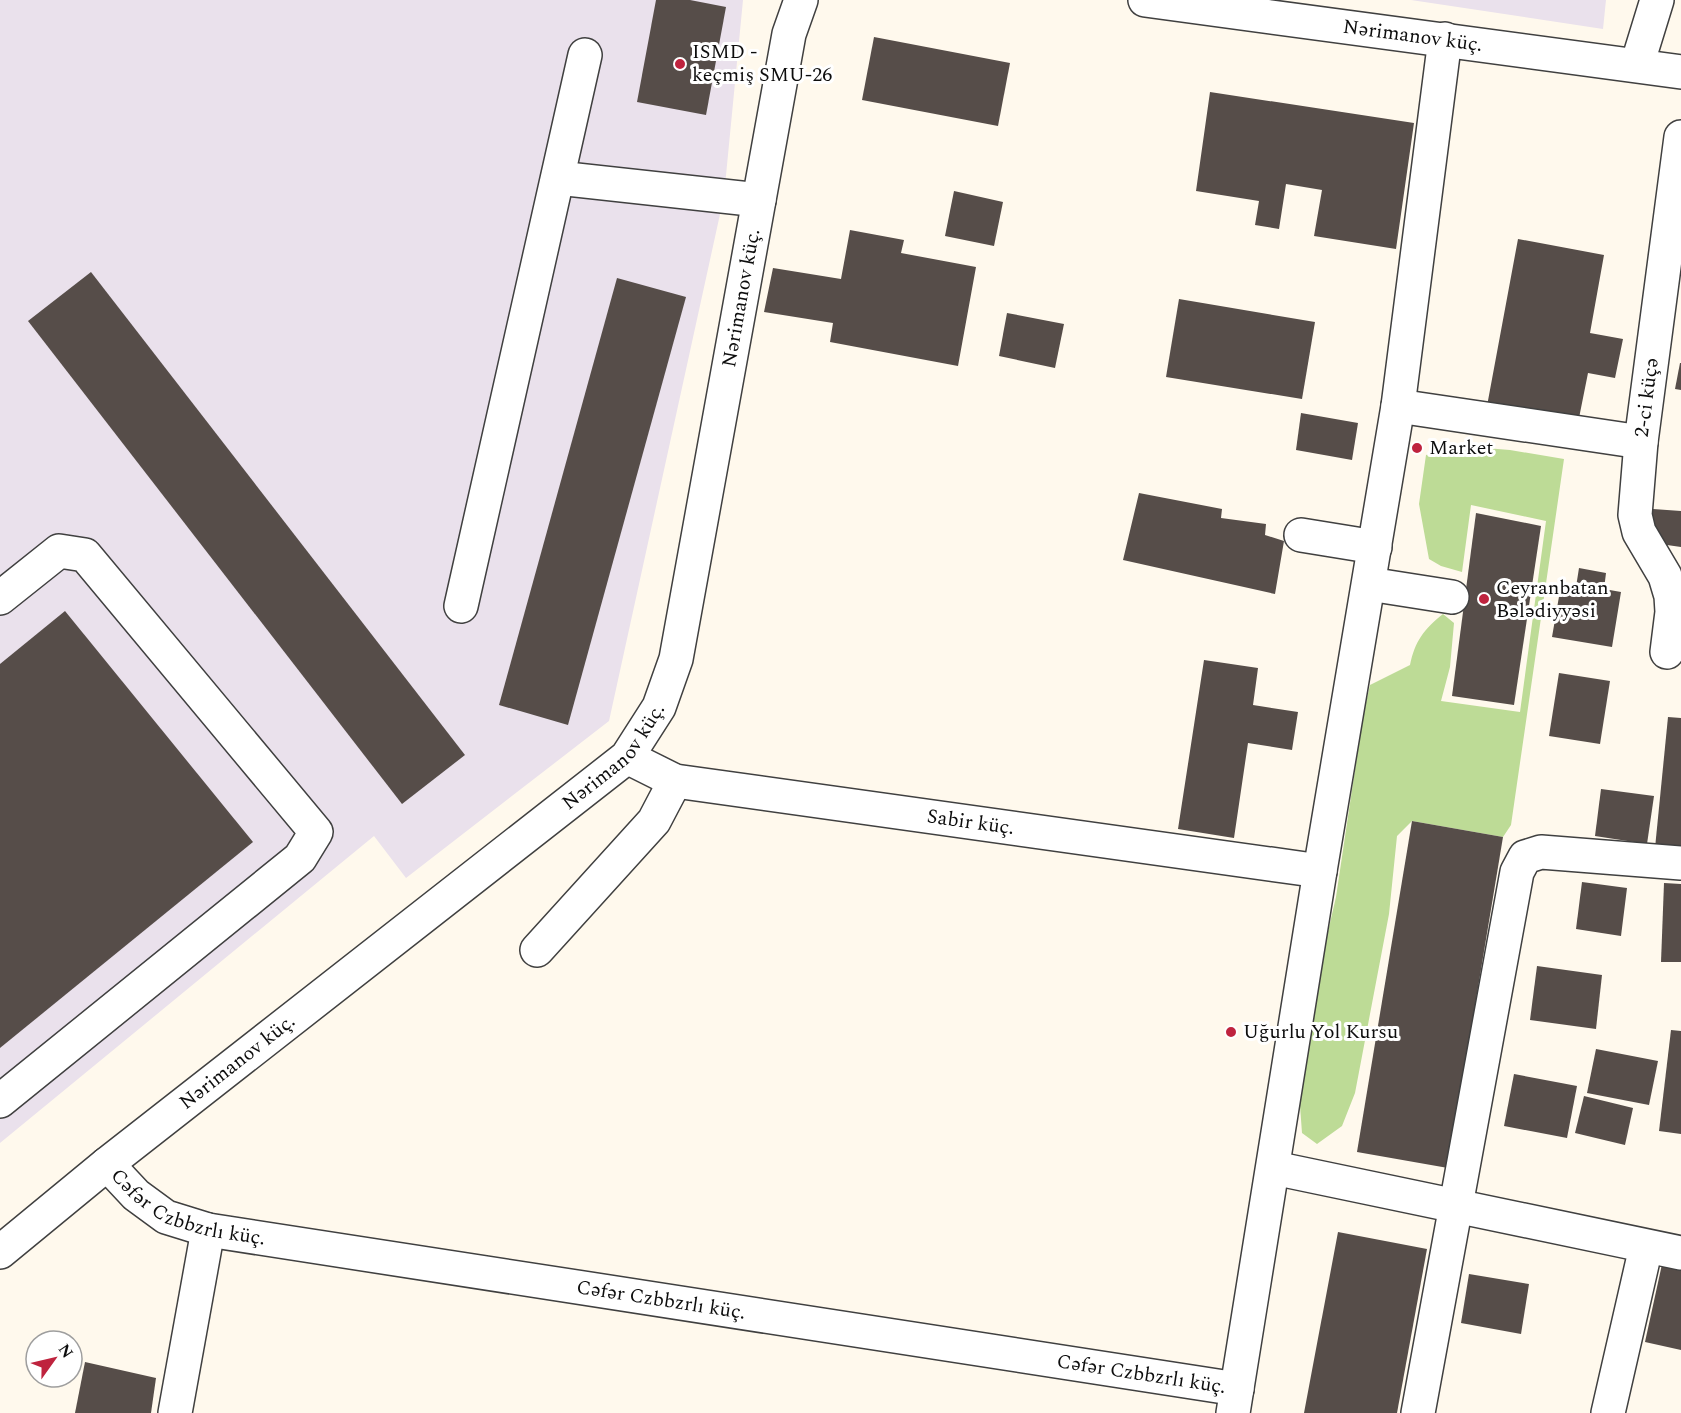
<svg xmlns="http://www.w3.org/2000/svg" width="1681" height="1413" viewBox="0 0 1681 1413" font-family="Spectral,serif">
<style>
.industrial{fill:#eae1ec}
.forest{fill:#bddb96}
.building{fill:#564d49}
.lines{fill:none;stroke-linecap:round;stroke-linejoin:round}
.minor-casing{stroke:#404040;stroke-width:36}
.minor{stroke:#fff;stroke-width:33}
.poi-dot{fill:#bf233e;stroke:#fff;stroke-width:2}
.labels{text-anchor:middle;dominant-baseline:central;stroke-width:6;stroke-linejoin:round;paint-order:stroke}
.street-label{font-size:20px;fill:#0d0d0d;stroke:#fff}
.poi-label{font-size:20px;fill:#0d0d0d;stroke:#fff;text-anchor:start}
</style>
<rect width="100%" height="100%" fill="#fff9ed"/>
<!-- industrial -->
<g class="industrial">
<path d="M 0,0 L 743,0 L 724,196 L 609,721 L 406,878 L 374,836 L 0,1143 Z"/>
<path d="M 1411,0 L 1606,0 L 1603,29 Z"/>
</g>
<!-- forest -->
<path class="forest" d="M 1460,446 L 1510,450 L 1564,459 L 1511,825 L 1503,837 L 1412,821 L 1397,836 L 1389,914 L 1355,1093 L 1342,1126 L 1317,1144 L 1302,1133 L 1299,1092 L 1323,953 L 1336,897 L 1363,716 L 1370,685 L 1410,665 C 1415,641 1424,629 1443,614 L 1454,623 L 1450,667 L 1441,701 L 1520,712 L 1546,521 L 1471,505 L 1462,572 L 1441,566 L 1429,559 L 1419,504 L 1426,455 Z"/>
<!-- building -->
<g class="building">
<path d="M 656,0 L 690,0 L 726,7 L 706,115 L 637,102 Z"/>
<path d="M 874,37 L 1010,63 L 998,126 L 862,100 Z"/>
<path d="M 1210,92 L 1414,123 L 1396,249 L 1314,236 L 1322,190 L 1286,184 L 1279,229 L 1255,225 L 1259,201 L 1196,191 Z"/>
<path d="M 954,191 L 1003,202 L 994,246 L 945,236 Z"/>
<path d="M 850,230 L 904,240 L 901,253 L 976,267 L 958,366 L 830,342 L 833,323 L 764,312 L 773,268 L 841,279 Z"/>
<path d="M 1518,239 L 1604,255 L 1590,333 L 1623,339 L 1615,378 L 1588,373 L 1578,423 L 1487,406 Z"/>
<path d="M 91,272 L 465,755 L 402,804 L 28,321 Z"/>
<path d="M 617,278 L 686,297 L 568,725 L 499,705 Z"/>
<path d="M 1179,299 L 1315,322 L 1302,399 L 1166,377 Z"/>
<path d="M 1007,313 L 1064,324 L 1055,368 L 999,356 Z"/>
<path d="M 1680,363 L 1681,363 L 1681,390 L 1675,389 Z"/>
<path d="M 1301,413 L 1358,423 L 1352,460 L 1296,450 Z"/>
<path d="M 1139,493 L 1222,509 L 1221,518 L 1266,524 L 1265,535 L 1284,541 L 1275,594 L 1123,560 Z"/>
<path d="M 1653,509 L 1681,511 L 1681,547 L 1653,543 Z"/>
<path d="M 1476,513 L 1541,526 L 1514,705 L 1452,696 Z"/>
<path d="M 1579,568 L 1606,573 L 1604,589 L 1621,592 L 1612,647 L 1552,637 L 1561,585 L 1576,587 Z"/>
<path d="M 65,611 L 253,842 L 0,1048 L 0,664 Z"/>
<path d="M 1204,660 L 1258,668 L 1253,705 L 1298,712 L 1292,750 L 1248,743 L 1234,838 L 1178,829 Z"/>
<path d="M 1559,673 L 1610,681 L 1600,744 L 1549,736 Z"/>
<path d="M 1668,717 L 1681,718 L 1681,851 L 1655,848 Z"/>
<path d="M 1601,789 L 1654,796 L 1647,844 L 1595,836 Z"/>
<path d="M 1412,821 L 1503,837 L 1448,1168 L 1357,1152 Z"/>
<path d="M 1582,882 L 1627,888 L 1621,936 L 1576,929 Z"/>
<path d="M 1664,883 L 1681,884 L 1681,962 L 1661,962 Z"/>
<path d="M 1537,966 L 1602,975 L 1596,1029 L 1530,1020 Z"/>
<path d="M 1671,1030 L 1681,1031 L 1681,1134 L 1659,1131 Z"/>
<path d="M 1596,1049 L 1658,1061 L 1649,1105 L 1587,1093 Z"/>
<path d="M 1514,1074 L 1577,1086 L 1567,1138 L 1504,1126 Z"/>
<path d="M 1584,1096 L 1633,1108 L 1625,1145 L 1575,1133 Z"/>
<path d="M 1338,1232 L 1427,1249 L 1397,1413 L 1304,1413 Z"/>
<path d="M 1664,1255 L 1681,1259 L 1681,1350 L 1645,1342 Z"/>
<path d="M 1469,1274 L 1529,1284 L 1521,1334 L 1461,1323 Z"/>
<path d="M 85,1362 L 156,1378 L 151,1413 L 75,1413 Z"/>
</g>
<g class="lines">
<!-- minor casing -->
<g class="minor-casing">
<g id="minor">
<path id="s1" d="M 1145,0 L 1681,72"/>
<path d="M 1637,65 L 1657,0"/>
<path d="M 558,178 L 759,200"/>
<path d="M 1398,406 L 1641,442"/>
<path d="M 1301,535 L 1375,547"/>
<path d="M 1369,584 L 1452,597"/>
<path d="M 0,598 L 59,551 L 85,555 L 316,832 L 300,858 L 0,1101"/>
<path d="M 461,606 L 585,55"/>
<path id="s2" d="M 1667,652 L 1672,612 L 1671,596 L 1665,576 L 1639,532 L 1635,515 L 1641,442 L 1681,137"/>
<path id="s3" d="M 627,757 L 675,781 L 1320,871"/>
<path d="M 537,950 L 654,821 L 675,781"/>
<path id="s4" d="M 107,1164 L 136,1195 L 166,1217 L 208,1230 L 1237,1389"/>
<path d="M 1274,1168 L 1681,1253"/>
<path id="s5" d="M 0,1252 L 107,1164 L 627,757 L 659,707 L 676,659 L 789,34 L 801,0"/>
<path d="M 175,1413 L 208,1230"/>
<path d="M 1233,1413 L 1320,871 L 1398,406 L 1445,39"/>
<path d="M 1418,1413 L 1517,872 L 1525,857 L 1541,852 L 1681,863"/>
<path d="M 1608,1413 L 1646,1247"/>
</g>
</g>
<!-- minor -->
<use href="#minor" class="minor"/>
</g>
<!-- markers -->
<g class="poi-dot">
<circle cx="680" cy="64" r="6"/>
<circle cx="1417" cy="448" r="6"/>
<circle cx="1484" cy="599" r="6"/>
<circle cx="1231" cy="1032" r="6"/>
</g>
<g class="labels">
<!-- street labels -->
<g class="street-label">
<text stroke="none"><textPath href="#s1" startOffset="270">Nərimanov küç.</textPath></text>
<text stroke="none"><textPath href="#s5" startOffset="1276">Nərimanov küç.</textPath></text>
<text stroke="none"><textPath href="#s2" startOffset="264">2-ci küçə</textPath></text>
<text stroke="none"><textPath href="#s5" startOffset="790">Nərimanov küç.</textPath></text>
<text stroke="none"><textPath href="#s3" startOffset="352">Sabir küç.</textPath></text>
<text stroke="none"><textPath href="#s5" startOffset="304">Nərimanov küç.</textPath></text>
<text stroke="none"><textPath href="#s4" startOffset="96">Cəfər Czbbzrlı küç.</textPath></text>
<text stroke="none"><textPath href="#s4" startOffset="582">Cəfər Czbbzrlı küç.</textPath></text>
<text stroke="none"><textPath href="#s4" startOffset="1068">Cəfər Czbbzrlı küç.</textPath></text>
</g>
<!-- poi labels -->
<g class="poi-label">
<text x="692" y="52">ISMD -<tspan x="692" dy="23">keçmiş SMU-26</tspan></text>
<text x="1429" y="448">Market</text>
<text x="1496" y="588">Ceyranbatan<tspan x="1496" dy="23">Bələdiyyəsi</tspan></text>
<text x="1243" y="1032">Uğurlu Yol Kursu</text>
</g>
</g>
<!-- north arrow -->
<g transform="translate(54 1359) rotate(56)"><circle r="28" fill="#ffffff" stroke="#9e9e9e" stroke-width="1.5"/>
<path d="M0-4.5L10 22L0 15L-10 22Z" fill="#bf233e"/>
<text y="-9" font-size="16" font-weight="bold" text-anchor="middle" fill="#0d0d0d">N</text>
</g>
</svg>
